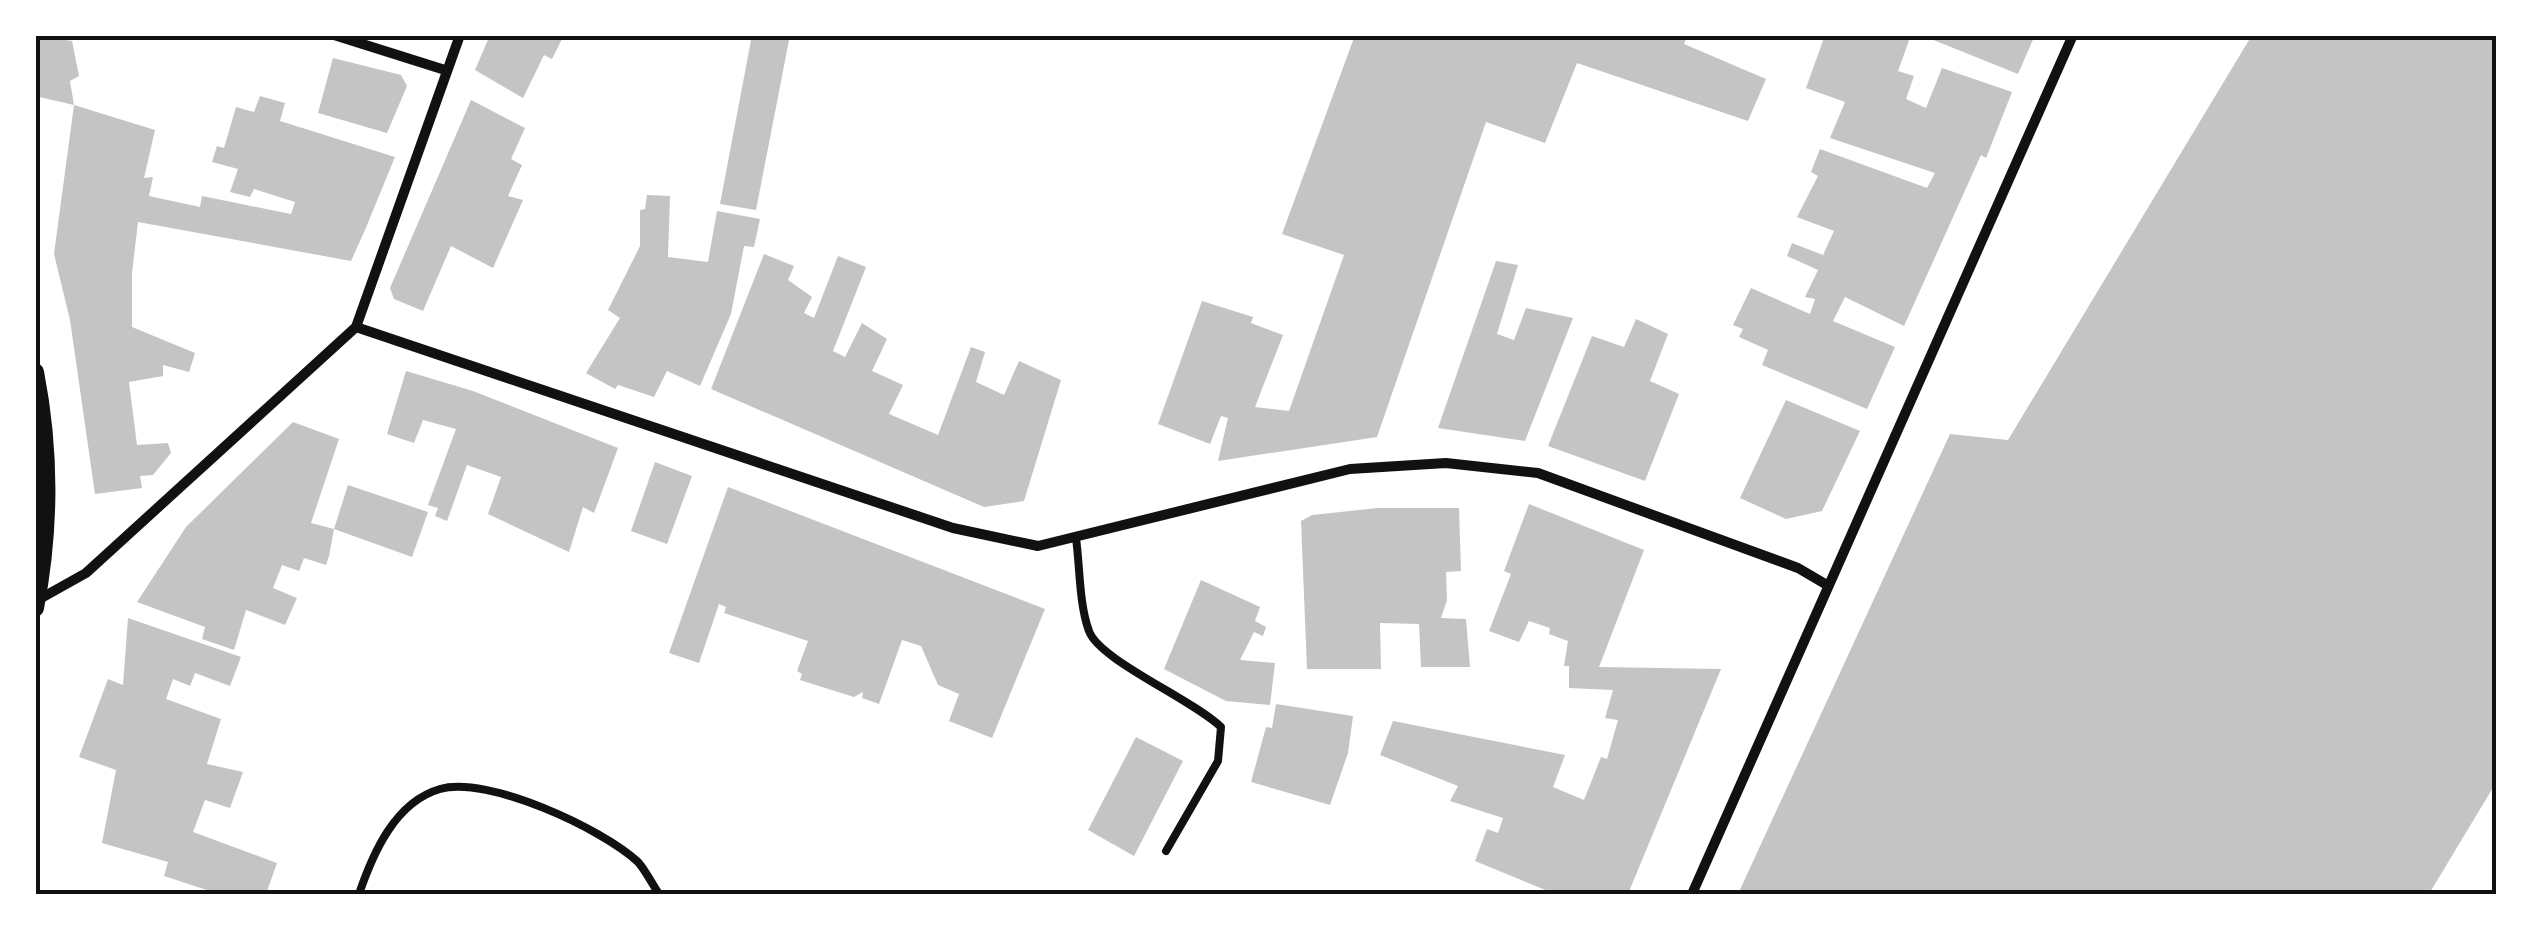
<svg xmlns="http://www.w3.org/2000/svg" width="2532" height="929" viewBox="0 0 2532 929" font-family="Jost,sans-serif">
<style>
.building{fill:#c4c4c4}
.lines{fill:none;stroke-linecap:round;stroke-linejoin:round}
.service{stroke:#111;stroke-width:8}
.minor{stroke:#111;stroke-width:10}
.tertiary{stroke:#111;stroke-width:18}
.neatline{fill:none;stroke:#111;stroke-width:4}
</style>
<rect width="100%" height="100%" fill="#fff"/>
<!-- building -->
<g class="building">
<path d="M 35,35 L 72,41 L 79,76 L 70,81 L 74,105 L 35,96 Z"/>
<path d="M 490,35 L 564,35 L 552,59 L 544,55 L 523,98 L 475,70 Z"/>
<path d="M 752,35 L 790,35 L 756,210 L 720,204 Z"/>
<path d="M 1355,35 L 1688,35 L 1684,44 L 1766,79 L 1748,121 L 1577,63 L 1545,143 L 1486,122 L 1377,437 L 1218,461 L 1228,418 L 1221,416 L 1210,444 L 1158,424 L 1202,301 L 1253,317 L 1251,323 L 1283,335 L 1255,407 L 1289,411 L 1344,255 L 1282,234 Z"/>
<path d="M 1825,35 L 1911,35 L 1898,71 L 1914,76 L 1906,99 L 1926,108 L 1942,68 L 2012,92 L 1986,158 L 1981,155 L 1904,326 L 1845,297 L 1833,321 L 1895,347 L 1867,409 L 1762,365 L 1768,350 L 1739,337 L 1743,329 L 1733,325 L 1751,288 L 1810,314 L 1815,299 L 1805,297 L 1818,270 L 1787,256 L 1792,243 L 1823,255 L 1834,231 L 1797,217 L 1818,176 L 1811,172 L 1820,149 L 1927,188 L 1935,173 L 1830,138 L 1845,102 L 1806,88 Z"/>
<path d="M 1921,35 L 2035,35 L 2018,74 Z"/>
<path d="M 2252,35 L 2497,35 L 2497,781 L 2429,894 L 1738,894 L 1950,434 L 2008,440 Z"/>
<path d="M 333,58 L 401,75 L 407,86 L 387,133 L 318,113 Z"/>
<path d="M 260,96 L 285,103 L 280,121 L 395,157 L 365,230 L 351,261 L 138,222 L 132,273 L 132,327 L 195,353 L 189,372 L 163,365 L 163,376 L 129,382 L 137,445 L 168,443 L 171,453 L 153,475 L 140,476 L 142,488 L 95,494 L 70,320 L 54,254 L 74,105 L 155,130 L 144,178 L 153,177 L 149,196 L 200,207 L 202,196 L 291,214 L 295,202 L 254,189 L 250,197 L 230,192 L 238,169 L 212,162 L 217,146 L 224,148 L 236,107 L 254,112 Z"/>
<path d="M 471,100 L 525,128 L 511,159 L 522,165 L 508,196 L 523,200 L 493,268 L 451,246 L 423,311 L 394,299 L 390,288 Z"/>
<path d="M 647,195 L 670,196 L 668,257 L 708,262 L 717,211 L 760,219 L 754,247 L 744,246 L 731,314 L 700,386 L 667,371 L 654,397 L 618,385 L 615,389 L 586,373 L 620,318 L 608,310 L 640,246 L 640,210 L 645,209 Z"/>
<path d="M 764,254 L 794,266 L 788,280 L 812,297 L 804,313 L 814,318 L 838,256 L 866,267 L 833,351 L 845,357 L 862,323 L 887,339 L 872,371 L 903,385 L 889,414 L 938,435 L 971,347 L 985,352 L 976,382 L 1004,395 L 1019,361 L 1061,380 L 1024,501 L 984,507 L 711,389 Z"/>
<path d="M 1496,261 L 1518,265 L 1497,334 L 1514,340 L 1526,308 L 1573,318 L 1525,441 L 1438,428 Z"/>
<path d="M 1636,319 L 1668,334 L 1650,381 L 1679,394 L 1645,481 L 1548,446 L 1592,336 L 1624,347 Z"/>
<path d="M 406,371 L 473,391 L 618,448 L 594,513 L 583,507 L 569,552 L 488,514 L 501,477 L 467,465 L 447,521 L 435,516 L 438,508 L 428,505 L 456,429 L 423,420 L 414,443 L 387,434 Z"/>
<path d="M 1786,400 L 1860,431 L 1822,511 L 1786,519 L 1740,498 Z"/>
<path d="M 293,422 L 339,439 L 311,523 L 334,529 L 329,556 L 326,565 L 304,558 L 299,571 L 282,565 L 273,588 L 297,598 L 285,625 L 246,610 L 234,650 L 202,639 L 205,627 L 137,602 L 186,527 Z"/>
<path d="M 655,462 L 692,476 L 667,544 L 631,531 Z"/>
<path d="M 348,485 L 428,512 L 412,557 L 334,529 Z"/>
<path d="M 728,487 L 1045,609 L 992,738 L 949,721 L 959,694 L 938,685 L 921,646 L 902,640 L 879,704 L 862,698 L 863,692 L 854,697 L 800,680 L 802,674 L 797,671 L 808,641 L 724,613 L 726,607 L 719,604 L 699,663 L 669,653 Z"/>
<path d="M 1529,504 L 1644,550 L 1599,667 L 1721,669 L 1628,894 L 1555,894 L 1475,861 L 1487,829 L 1498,833 L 1503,818 L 1450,801 L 1458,786 L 1380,755 L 1393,721 L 1565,755 L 1553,787 L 1584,800 L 1601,757 L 1607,759 L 1618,720 L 1605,718 L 1613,690 L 1569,688 L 1569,666 L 1564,666 L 1568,641 L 1549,634 L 1550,628 L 1529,621 L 1519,642 L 1489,631 L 1511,574 L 1504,571 Z"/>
<path d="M 1378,508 L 1459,508 L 1461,571 L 1446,572 L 1447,600 L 1441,618 L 1466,619 L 1470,667 L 1421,667 L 1419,624 L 1380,623 L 1381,669 L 1307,669 L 1301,521 L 1312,515 Z"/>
<path d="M 1201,580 L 1260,607 L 1255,621 L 1266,627 L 1263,636 L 1254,632 L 1240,660 L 1275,663 L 1270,705 L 1226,701 L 1164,669 Z"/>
<path d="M 128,618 L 241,657 L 230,686 L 195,673 L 190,686 L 173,679 L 166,699 L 221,719 L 207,764 L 243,772 L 230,808 L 205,800 L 193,832 L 277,863 L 266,894 L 219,894 L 164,876 L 168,862 L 102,843 L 116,770 L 79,757 L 108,679 L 123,685 Z"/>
<path d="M 1276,704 L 1353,716 L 1348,753 L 1330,805 L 1251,782 L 1266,727 L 1272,728 Z"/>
<path d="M 1136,737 L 1183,761 L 1134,856 L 1088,830 Z"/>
</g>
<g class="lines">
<!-- service -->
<g class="service">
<path d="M 1076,538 C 1080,567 1079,604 1089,631 C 1099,660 1192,699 1221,727 L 1218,761 L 1166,851"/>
<path d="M 359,894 C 373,853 395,802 440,789 C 487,775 603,829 638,862 C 646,871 652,884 659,894"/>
</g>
<!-- minor -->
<g class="minor">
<path d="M 334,35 L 445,70"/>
<path d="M 356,327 L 953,528 L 1038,546 L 1350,469 L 1446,463 L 1538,473 L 1798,568 L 1827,585"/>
<path d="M 36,601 L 86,573 L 356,327 L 460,35"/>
<path d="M 1692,894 L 2073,35"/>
</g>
<!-- tertiary -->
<path class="tertiary" d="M 35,372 C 50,449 50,530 35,608"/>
</g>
<!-- border -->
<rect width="2532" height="929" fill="none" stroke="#ffffff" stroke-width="75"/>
<rect x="38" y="38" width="2456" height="854" class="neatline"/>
</svg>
